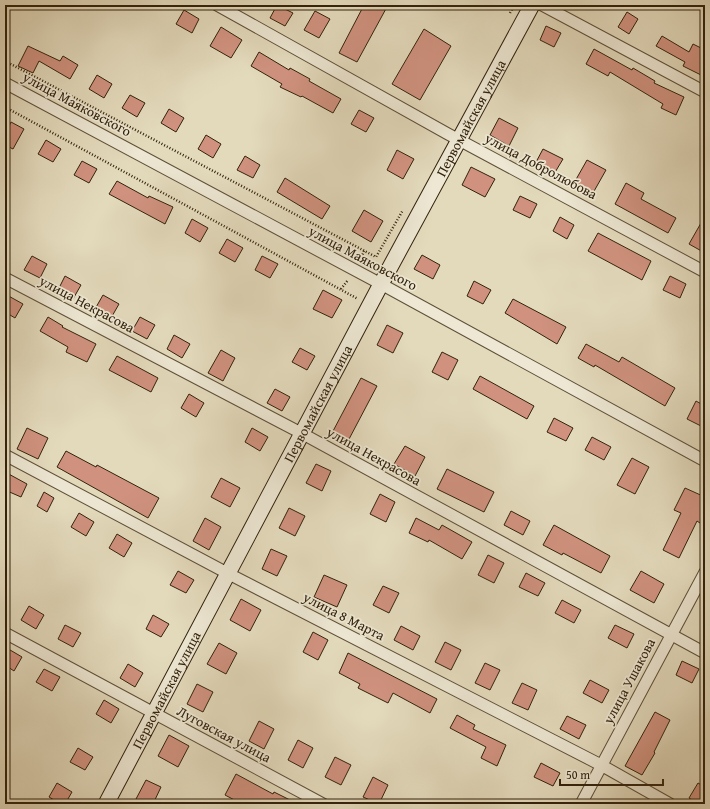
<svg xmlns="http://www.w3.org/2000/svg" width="710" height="809" viewBox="0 0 710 809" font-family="'Gentium Book Plus',serif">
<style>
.building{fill:#d0927f;stroke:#32220c}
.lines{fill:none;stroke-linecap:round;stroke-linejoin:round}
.street-casing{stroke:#5e5038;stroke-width:13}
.secondary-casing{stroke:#32220c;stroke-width:17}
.path{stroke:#32220c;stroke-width:2.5;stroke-dasharray:1 2;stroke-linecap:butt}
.street{stroke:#ede7d3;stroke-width:11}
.secondary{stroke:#ede7d3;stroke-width:15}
.labels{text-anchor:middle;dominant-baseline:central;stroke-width:3.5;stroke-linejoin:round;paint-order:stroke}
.street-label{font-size:14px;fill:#32220c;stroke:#ede7d3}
</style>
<rect width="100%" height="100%" fill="#e3dabc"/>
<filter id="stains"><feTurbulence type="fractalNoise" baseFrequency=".005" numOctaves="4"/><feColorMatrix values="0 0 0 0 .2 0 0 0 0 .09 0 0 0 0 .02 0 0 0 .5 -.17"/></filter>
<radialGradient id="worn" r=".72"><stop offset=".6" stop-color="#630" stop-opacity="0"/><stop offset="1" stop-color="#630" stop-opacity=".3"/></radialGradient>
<!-- building -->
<g class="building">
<path d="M 277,5 L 293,13 L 285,26 L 270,18 Z"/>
<path d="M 364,5 L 388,5 L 357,62 L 339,53 Z"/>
<path d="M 184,10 L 199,19 L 192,33 L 176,24 Z"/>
<path d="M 315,11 L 330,19 L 319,38 L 304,30 Z"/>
<path d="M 627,12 L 638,19 L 629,34 L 618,27 Z"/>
<path d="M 546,26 L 561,33 L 554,47 L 540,40 Z"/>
<path d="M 221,27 L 242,40 L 231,58 L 210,46 Z"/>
<path d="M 424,29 L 451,46 L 420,100 L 392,84 Z"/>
<path d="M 662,36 L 689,52 L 693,44 L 705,50 L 705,77 L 683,66 L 685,62 L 656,46 Z"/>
<path d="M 28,46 L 60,61 L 63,56 L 78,65 L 70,79 L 39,61 L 33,73 L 18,66 Z"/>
<path d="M 594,49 L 632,70 L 633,68 L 655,81 L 654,83 L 684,97 L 676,115 L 661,108 L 663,104 L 610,72 L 608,76 L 586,64 Z"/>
<path d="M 259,52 L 289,70 L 290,68 L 310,79 L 309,81 L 341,99 L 333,113 L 302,96 L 301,97 L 280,87 L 282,84 L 251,66 Z"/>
<path d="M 97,75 L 112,84 L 104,98 L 89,89 Z"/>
<path d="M 130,95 L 145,103 L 137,117 L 122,108 Z"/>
<path d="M 169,109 L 184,118 L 176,132 L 161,123 Z"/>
<path d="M 359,110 L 374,118 L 366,132 L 351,124 Z"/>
<path d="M 499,118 L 518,128 L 509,146 L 490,135 Z"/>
<path d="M 11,122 L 24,129 L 13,149 L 5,145 L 5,134 Z"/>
<path d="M 206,135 L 221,144 L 213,158 L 198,149 Z"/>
<path d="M 46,140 L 61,149 L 53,162 L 38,154 Z"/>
<path d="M 543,149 L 563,159 L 554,174 L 535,164 Z"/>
<path d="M 397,150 L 414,159 L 403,179 L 387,170 Z"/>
<path d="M 245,156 L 260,165 L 253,178 L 237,170 Z"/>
<path d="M 587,160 L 606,170 L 593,193 L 574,183 Z"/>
<path d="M 82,161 L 97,169 L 89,183 L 74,175 Z"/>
<path d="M 471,167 L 495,179 L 485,197 L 462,185 Z"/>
<path d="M 285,178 L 330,206 L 322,219 L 277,192 Z"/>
<path d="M 117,181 L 148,198 L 149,196 L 173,207 L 165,224 L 109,194 Z"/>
<path d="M 626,183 L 644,193 L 641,199 L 676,218 L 668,233 L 615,204 Z"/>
<path d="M 520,196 L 537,204 L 530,218 L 513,210 Z"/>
<path d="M 364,210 L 383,221 L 371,242 L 352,231 Z"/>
<path d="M 705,216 L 705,253 L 689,244 Z"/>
<path d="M 560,217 L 574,225 L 567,239 L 553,231 Z"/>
<path d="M 192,219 L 208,228 L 200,242 L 185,233 Z"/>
<path d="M 598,233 L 651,261 L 642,280 L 588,251 Z"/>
<path d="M 227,239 L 243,248 L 235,262 L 219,253 Z"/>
<path d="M 422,255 L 440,265 L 433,279 L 414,269 Z"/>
<path d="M 32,256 L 47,264 L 40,278 L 24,270 Z"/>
<path d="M 262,256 L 278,264 L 270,278 L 255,270 Z"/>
<path d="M 65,276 L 81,285 L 73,299 L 58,290 Z"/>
<path d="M 670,276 L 686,284 L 680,298 L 663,290 Z"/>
<path d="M 474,281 L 491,290 L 483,304 L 467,296 Z"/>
<path d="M 323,290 L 342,300 L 332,318 L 313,309 Z"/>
<path d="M 5,294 L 23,304 L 15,318 L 5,312 Z"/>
<path d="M 103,295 L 119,304 L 111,318 L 95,309 Z"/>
<path d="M 513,299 L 566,327 L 557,344 L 505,313 Z"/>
<path d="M 48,317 L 63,326 L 62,327 L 96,344 L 87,362 L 66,352 L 68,347 L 40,331 Z"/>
<path d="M 140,317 L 155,325 L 147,339 L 132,331 Z"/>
<path d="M 387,325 L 403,333 L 393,353 L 377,345 Z"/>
<path d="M 174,335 L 190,344 L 182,358 L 167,349 Z"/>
<path d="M 586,344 L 619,362 L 622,357 L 675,388 L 665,406 L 595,365 L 594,367 L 578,358 Z"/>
<path d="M 300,348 L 315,356 L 307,370 L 292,362 Z"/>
<path d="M 221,350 L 235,358 L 223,381 L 208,373 Z"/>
<path d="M 442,352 L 458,360 L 448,380 L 432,372 Z"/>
<path d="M 117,356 L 158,378 L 151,392 L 109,370 Z"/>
<path d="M 480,376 L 534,406 L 527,419 L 473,389 Z"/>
<path d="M 361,378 L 377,386 L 348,441 L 332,433 Z"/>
<path d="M 275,389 L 290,397 L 282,411 L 267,403 Z"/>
<path d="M 189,394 L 204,403 L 196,417 L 181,408 Z"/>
<path d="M 696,401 L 705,406 L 705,418 L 701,426 L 687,419 Z"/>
<path d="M 554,418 L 573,428 L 566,441 L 547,432 Z"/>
<path d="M 27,428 L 48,438 L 38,459 L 17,449 Z"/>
<path d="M 252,428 L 268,437 L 260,451 L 245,442 Z"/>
<path d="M 592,437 L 611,447 L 604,460 L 585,450 Z"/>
<path d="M 405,446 L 425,457 L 415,476 L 394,464 Z"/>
<path d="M 66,451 L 96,467 L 97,465 L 159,498 L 148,518 L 57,467 Z"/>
<path d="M 632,458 L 649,467 L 635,494 L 617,485 Z"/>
<path d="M 316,464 L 331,471 L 322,491 L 306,483 Z"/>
<path d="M 447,469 L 494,492 L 484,512 L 437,489 Z"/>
<path d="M 5,472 L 27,484 L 21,497 L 5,490 Z"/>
<path d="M 221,478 L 240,488 L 230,507 L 211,497 Z"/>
<path d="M 685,488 L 705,497 L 705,513 L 700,523 L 697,521 L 679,558 L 663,550 L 681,513 L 674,510 Z"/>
<path d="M 44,492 L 54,498 L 47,512 L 37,506 Z"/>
<path d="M 380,494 L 395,502 L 386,522 L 370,514 Z"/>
<path d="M 289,508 L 305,516 L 295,536 L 279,528 Z"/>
<path d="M 511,511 L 530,521 L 523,535 L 504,525 Z"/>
<path d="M 79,513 L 94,522 L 86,536 L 71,527 Z"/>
<path d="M 205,518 L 221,527 L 209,550 L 193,541 Z"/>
<path d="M 416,518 L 439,530 L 442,525 L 472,542 L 462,559 L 429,540 L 428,542 L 409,533 Z"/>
<path d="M 554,525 L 610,556 L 601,573 L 563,553 L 562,555 L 543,545 Z"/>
<path d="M 117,534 L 132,543 L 124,557 L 109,548 Z"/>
<path d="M 271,549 L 287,556 L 277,576 L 262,569 Z"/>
<path d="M 488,555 L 504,563 L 494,583 L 478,575 Z"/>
<path d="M 178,571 L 194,580 L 186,593 L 170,585 Z"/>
<path d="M 641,571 L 664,584 L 654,603 L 630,590 Z"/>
<path d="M 526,573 L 545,583 L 538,596 L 519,587 Z"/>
<path d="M 324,575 L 347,585 L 337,607 L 314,597 Z"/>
<path d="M 383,586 L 399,593 L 389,613 L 373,605 Z"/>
<path d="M 241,599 L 261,610 L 250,631 L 230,620 Z"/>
<path d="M 562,600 L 581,610 L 574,623 L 555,613 Z"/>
<path d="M 29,606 L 44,615 L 36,629 L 21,620 Z"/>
<path d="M 153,615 L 169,624 L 161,637 L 146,629 Z"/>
<path d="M 65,625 L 81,633 L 73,647 L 58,639 Z"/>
<path d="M 615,625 L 634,634 L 627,648 L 608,638 Z"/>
<path d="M 401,626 L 420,636 L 413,650 L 394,640 Z"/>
<path d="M 313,632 L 328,640 L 318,660 L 303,652 Z"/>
<path d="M 445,642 L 461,650 L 451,670 L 435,662 Z"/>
<path d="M 219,643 L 237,653 L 226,674 L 207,664 Z"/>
<path d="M 5,647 L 22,657 L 14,671 L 5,665 Z"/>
<path d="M 348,653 L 437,699 L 430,713 L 393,693 L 388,703 L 358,688 L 360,684 L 339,673 Z"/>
<path d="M 682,661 L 699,669 L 692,683 L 676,675 Z"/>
<path d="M 485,663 L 500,670 L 490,690 L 475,683 Z"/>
<path d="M 128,664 L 143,673 L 135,687 L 120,678 Z"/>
<path d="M 44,669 L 60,677 L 52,691 L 36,682 Z"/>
<path d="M 590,680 L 609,690 L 602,703 L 583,693 Z"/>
<path d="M 522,683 L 537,690 L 528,710 L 512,703 Z"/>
<path d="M 197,684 L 213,692 L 203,712 L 187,704 Z"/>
<path d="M 104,700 L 119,709 L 111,723 L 96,714 Z"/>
<path d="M 655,712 L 670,720 L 654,752 L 655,753 L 642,775 L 625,766 Z"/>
<path d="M 457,715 L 475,725 L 473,729 L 506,745 L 497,766 L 481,758 L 486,747 L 450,728 Z"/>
<path d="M 567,716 L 586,725 L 579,739 L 560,729 Z"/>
<path d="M 259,721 L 274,729 L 264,749 L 249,741 Z"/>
<path d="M 169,735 L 189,746 L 178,767 L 158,756 Z"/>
<path d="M 298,740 L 313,748 L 303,768 L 288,760 Z"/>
<path d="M 78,748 L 93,757 L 85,770 L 70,762 Z"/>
<path d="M 335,757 L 351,765 L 341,785 L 325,777 Z"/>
<path d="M 541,763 L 560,773 L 553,786 L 534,777 Z"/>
<path d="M 236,774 L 273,794 L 274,792 L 298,804 L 242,804 L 225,795 Z"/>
<path d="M 373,777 L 388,785 L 379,804 L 363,797 Z"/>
<path d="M 146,780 L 161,787 L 153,804 L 145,804 L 136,799 Z"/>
<path d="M 57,783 L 72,792 L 65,804 L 61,804 L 49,797 Z"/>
<path d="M 698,783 L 705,787 L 705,804 L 699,804 L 689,798 Z"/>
</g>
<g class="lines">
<!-- street casing -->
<g class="street-casing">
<g id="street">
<path d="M 217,5 L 448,134 L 705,272"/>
<path d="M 542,5 L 705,92"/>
<path d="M 5,83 L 381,284 L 705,461"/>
<path d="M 5,278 L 303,434 L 705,653"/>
<path d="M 5,455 L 229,574 L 601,765 L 670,804"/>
<path d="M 5,633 L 323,804"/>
<path d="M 581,804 L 705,572"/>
</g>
</g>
<!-- secondary casing -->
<g class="secondary-casing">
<g id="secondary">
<path id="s1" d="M 106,804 L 381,284 L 532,5"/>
</g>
</g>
<!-- path -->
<g class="path">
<path d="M 510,13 L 514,5"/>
<path d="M 5,61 L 376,257 L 403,210"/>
<path d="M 5,107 L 358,299"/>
<path d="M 360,260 L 364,251"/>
<path d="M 341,289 L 348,280"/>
</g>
<!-- street -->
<use href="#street" class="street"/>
<!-- secondary -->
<use href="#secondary" class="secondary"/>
</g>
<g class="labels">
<!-- street labels -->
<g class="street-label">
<text transform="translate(77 104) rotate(28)">улица Маяковского</text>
<text stroke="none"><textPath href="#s1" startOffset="777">Первомайская улица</textPath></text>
<text transform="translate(541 166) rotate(28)">улица Добролюбова</text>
<text transform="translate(363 258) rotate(28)">улица Маяковского</text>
<text transform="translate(87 304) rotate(28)">улица Некрасова</text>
<text stroke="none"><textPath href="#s1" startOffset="453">Первомайская улица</textPath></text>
<text transform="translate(374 456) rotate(29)">улица Некрасова</text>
<text transform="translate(344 616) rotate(27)">улица 8 Марта</text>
<text transform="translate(629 681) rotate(-62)">улица Ушакова</text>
<text stroke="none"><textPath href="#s1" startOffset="129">Первомайская улица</textPath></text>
<text transform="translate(224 734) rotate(28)">Луговская улица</text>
</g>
</g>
<!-- margin -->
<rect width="710" height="809" fill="none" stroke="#e3dabc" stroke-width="20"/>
<rect x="6" y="6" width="698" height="797" fill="none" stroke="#32220c" stroke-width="2"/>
<rect x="10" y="10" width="690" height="789" fill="none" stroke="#32220c"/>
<!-- scale -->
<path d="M560 779v6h103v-6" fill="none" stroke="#32220c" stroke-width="2"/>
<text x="566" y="779" font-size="12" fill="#32220c" stroke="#ede7d3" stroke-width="3" paint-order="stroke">50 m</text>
<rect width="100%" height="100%" filter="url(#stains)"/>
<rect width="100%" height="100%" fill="url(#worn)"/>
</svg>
